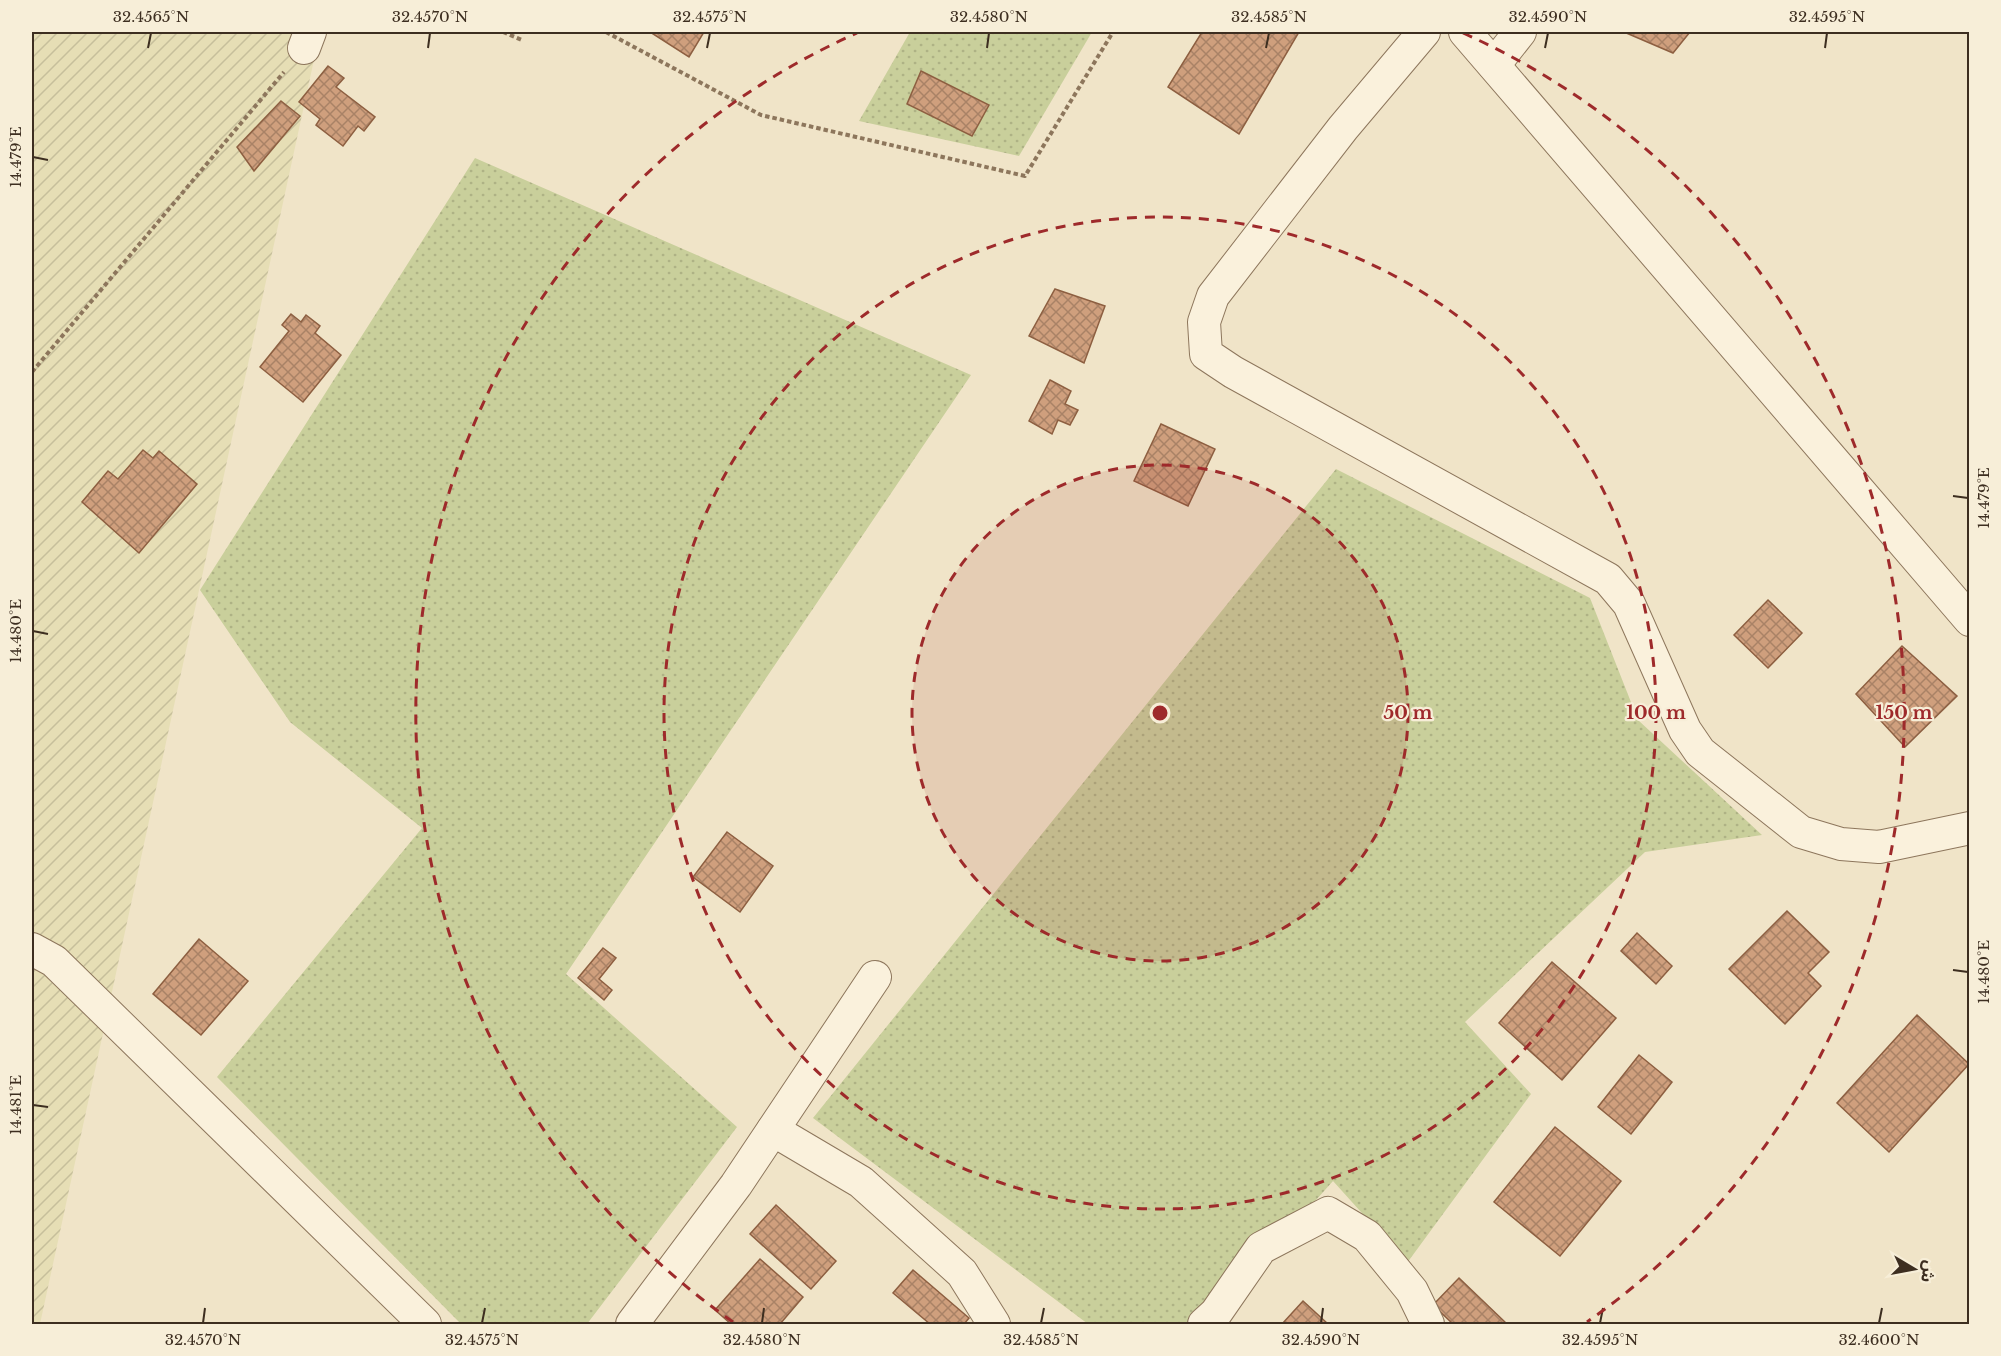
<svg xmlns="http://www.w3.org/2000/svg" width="2001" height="1356" viewBox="0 0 2001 1356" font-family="'Libre Baskerville','Noto Sans Arabic',serif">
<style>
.farmland{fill:url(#farmland-furrows)}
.grass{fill:url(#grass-dots)}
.building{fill:url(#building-cross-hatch);stroke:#8d5f41;stroke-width:1.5}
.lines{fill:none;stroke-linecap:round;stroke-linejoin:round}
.street-casing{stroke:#8d765c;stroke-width:34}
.path{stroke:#8d765c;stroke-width:4;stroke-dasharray:4.5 3;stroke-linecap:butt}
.street{stroke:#faf1dc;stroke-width:32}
.ticks{fill:none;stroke:#3d2e20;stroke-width:2}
.ring{fill:none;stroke:#9e2a2b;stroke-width:3;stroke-dasharray:10 8}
.centre{fill:#9e2a2b;stroke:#f7eed8;stroke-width:3}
.ring-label{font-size:18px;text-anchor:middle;font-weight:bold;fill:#9e2a2b;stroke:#f7eed8;stroke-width:4.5;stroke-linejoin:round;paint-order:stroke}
.neatline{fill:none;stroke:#3d2e20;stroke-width:2}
.ticks-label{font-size:15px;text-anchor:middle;fill:#3d2e20}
</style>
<defs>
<pattern id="farmland-furrows" width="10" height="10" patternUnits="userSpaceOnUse" patternTransform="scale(1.5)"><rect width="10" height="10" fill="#e6deb5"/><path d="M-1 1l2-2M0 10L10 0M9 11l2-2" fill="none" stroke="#c6bf9b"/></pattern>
<pattern id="grass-dots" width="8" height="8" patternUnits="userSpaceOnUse" patternTransform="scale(1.5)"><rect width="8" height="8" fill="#c9cf9b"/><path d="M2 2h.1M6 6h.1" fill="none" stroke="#aeb285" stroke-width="1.8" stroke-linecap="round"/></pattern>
<pattern id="building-cross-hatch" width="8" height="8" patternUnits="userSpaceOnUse" patternTransform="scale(1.5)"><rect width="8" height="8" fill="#cf9f7d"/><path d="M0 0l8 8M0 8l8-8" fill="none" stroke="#a98266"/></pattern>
</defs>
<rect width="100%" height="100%" fill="#f0e4c8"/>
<!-- farmland -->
<path class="farmland" d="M 32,32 L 320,32 L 40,1324 L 32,1324 Z"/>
<!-- grass -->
<g class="grass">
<path d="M 910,32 L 1092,32 L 1019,156 L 859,121 Z"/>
<path d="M 475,158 L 971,375 L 566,974 L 737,1127 L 587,1324 L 461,1324 L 217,1077 L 422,828 L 290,722 L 200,590 Z"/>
<path d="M 1336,469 L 1590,598 L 1638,720 L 1762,835 L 1645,852 L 1465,1022 L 1531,1094 L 1407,1263 L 1333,1181 L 1205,1324 L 1088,1324 L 813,1118 Z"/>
</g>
<!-- building -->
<g class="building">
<path d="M 650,32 L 704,32 L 689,57 Z"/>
<path d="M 1202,32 L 1299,32 L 1239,134 L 1168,87 Z"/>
<path d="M 1624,32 L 1690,32 L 1673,53 Z"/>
<path d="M 328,66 L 344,78 L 336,87 L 375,117 L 364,131 L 358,126 L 343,146 L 316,125 L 320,119 L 299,102 Z"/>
<path d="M 921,71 L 989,105 L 972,136 L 907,104 Z"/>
<path d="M 281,101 L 300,116 L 254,171 L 237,147 Z"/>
<path d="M 1055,289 L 1105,306 L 1084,363 L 1029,336 Z"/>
<path d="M 291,314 L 301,322 L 306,315 L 320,326 L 315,333 L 341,355 L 303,402 L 260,367 L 289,331 L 282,325 Z"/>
<path d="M 1050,380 L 1071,391 L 1065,404 L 1078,410 L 1070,425 L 1058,420 L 1052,434 L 1029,421 Z"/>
<path d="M 1161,424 L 1215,449 L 1188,506 L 1134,481 Z"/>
<path d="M 143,450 L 153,458 L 159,451 L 197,484 L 139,553 L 82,502 L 108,471 L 118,479 Z"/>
<path d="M 1768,600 L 1802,633 L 1768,668 L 1734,635 Z"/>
<path d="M 1902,646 L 1957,696 L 1905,747 L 1856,694 Z"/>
<path d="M 727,832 L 773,866 L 740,912 L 693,877 Z"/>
<path d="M 1787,911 L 1829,952 L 1808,973 L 1821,986 L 1785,1024 L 1729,969 Z"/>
<path d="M 1637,933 L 1672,966 L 1656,984 L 1621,951 Z"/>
<path d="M 199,939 L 248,981 L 201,1035 L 153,994 Z"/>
<path d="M 603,948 L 616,958 L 599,979 L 612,990 L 604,1000 L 578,978 Z"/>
<path d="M 1552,962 L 1616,1018 L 1562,1080 L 1499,1023 Z"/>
<path d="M 1917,1015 L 1969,1064 L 1889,1152 L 1837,1103 Z"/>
<path d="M 1639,1055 L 1672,1082 L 1631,1134 L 1598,1107 Z"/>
<path d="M 1555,1127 L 1621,1181 L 1560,1256 L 1494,1202 Z"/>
<path d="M 776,1205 L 836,1261 L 811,1289 L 750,1234 Z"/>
<path d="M 760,1259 L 803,1297 L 780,1324 L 731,1324 L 715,1310 Z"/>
<path d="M 913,1270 L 969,1318 L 964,1324 L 930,1324 L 893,1293 Z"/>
<path d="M 1459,1278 L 1507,1324 L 1453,1324 L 1433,1305 Z"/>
<path d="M 1303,1301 L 1328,1324 L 1282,1324 Z"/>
</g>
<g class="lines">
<!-- street casing -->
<g class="street-casing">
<g id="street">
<path d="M 1424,32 L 1343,128 L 1213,296 L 1204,322 L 1206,354 L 1233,372 L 1608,579 L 1629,604 L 1685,730 L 1700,752 L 1801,832 L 1841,844 L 1879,847 L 1970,828"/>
<path d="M 1465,32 L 1970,620"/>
<path d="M 304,48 L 310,32"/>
<path d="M 1494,65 L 1520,32"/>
<path d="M 32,949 L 54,961 L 425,1324"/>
<path d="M 773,1130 L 861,1182 L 962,1273 L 994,1324"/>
<path d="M 632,1324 L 736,1185 L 875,977"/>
<path d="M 1204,1324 L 1216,1313 L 1261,1248 L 1328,1213 L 1367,1236 L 1412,1291 L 1428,1324"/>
</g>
</g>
<!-- path -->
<g class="path">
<path d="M 503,32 L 522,40"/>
<path d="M 606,32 L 761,115 L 1025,176 L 1113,32"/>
<path d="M 32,372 L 284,72"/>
</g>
<!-- street -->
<use href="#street" class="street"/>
</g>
<!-- ticks -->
<path class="ticks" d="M 148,48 L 151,33M 428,48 L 430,33M 707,48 L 710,33M 987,48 L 989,33M 1266,48 L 1269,33M 1545,48 L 1548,33M 1825,48 L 1827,33M 33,157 L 48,160M 1953,496 L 1968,498M 33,631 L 48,634M 1953,970 L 1968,972M 33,1105 L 48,1107M 203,1323 L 205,1308M 482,1323 L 485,1308M 762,1323 L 764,1308M 1041,1323 L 1044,1308M 1321,1323 L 1323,1308M 1600,1323 L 1603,1308M 1879,1323 L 1882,1308"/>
<!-- distance rings -->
<circle cx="1160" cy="713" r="248" fill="#9e2a2b" fill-opacity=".12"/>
<g class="ring">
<circle cx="1160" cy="713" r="248"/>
<circle cx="1160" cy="713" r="496"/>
<path d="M733 1322A744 744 0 0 1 857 33M1463 33A744 744 0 0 1 1587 1322"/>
</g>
<circle cx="1160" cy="713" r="9" class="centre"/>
<g class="ring-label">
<text x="1408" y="719">50 m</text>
<text x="1656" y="719">100 m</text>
<text x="1904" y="719">150 m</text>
</g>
<!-- border -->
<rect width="2001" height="1356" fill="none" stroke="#f7eed8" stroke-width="66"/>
<!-- north arrow -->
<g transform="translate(1914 1269) rotate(100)" stroke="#f7eed8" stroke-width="4.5" paint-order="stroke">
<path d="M0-4.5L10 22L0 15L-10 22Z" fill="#3d2e20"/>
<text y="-9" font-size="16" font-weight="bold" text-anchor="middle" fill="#3d2e20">ش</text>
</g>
<rect x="33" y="33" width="1935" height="1290" class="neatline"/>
<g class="ticks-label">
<text x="151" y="22">32.4565°N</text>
<text x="430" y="22">32.4570°N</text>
<text x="710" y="22">32.4575°N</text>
<text x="989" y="22">32.4580°N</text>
<text x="1269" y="22">32.4585°N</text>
<text x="1548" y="22">32.4590°N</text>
<text x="1827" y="22">32.4595°N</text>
<text transform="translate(16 157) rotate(-90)" y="5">14.479°E</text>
<text transform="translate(1984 498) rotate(-90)" y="5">14.479°E</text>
<text transform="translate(16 631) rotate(-90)" y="5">14.480°E</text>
<text transform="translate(1984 972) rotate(-90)" y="5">14.480°E</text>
<text transform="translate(16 1105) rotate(-90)" y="5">14.481°E</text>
<text x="203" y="1345">32.4570°N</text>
<text x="482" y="1345">32.4575°N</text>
<text x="762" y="1345">32.4580°N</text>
<text x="1041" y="1345">32.4585°N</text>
<text x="1321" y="1345">32.4590°N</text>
<text x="1600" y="1345">32.4595°N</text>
<text x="1879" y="1345">32.4600°N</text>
</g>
</svg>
